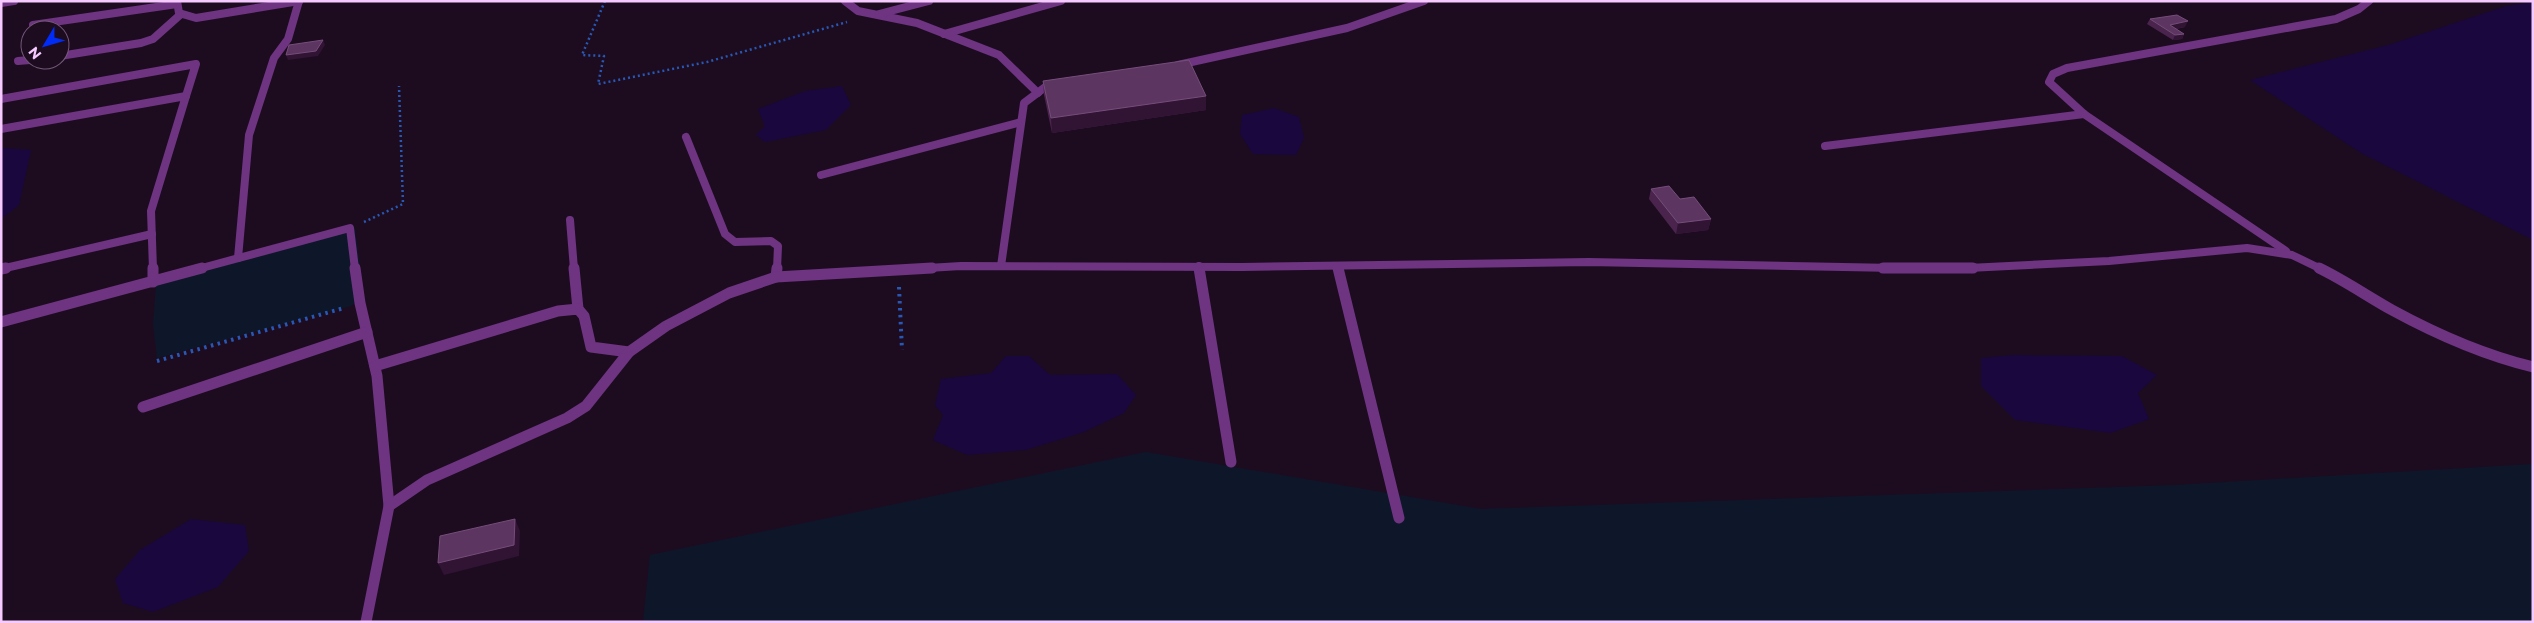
<svg xmlns="http://www.w3.org/2000/svg" width="2534" height="623" viewBox="0 0 2534 623" font-family="Montserrat,sans-serif">
<style>
.green{fill:#0e172a}
.water{fill:#1a073d}
.lines{fill:none;stroke-linecap:round;stroke-linejoin:round}
.path-far1{stroke:#2858b5;stroke-width:2.5;stroke-dasharray:2 3;stroke-linecap:butt}
.path{stroke:#2858b5;stroke-width:4;stroke-dasharray:2.5 4.5;stroke-linecap:butt}
.minor-far1{stroke:#6e3481;stroke-width:8}
.minor{stroke:#6e3481;stroke-width:11}
.wall{fill:#4b244e}
.shaded-wall{fill:#311334}
.building{fill:#5d3561;stroke:#754d7a}
</style>
<rect width="100%" height="100%" fill="#1d0c20"/>
<!-- green -->
<g class="green">
<path d="M 355,228 L 363,288 L 362,299 L 351,306 L 157,358 L 153,324 L 156,284 Z"/>
<path d="M 1146,452 L 1481,509 L 2175,485 L 2533,464 L 2533,622 L 643,622 L 650,555 Z"/>
</g>
<!-- water -->
<g class="water">
<path d="M 2533,2 L 2533,240 L 2361,153 L 2250,80 L 2388,45 L 2506,6 Z"/>
<path d="M 842,86 L 851,105 L 826,130 L 765,142 L 756,135 L 765,126 L 758,109 L 805,91 Z"/>
<path d="M 1274,108 L 1299,117 L 1304,138 L 1296,155 L 1253,154 L 1240,134 L 1242,115 Z"/>
<path d="M 5,148 L 31,150 L 19,205 L 1,219 L 1,149 Z"/>
<path d="M 2014,355 L 2122,356 L 2157,375 L 2138,393 L 2149,419 L 2111,433 L 2015,420 L 1981,386 L 1981,358 Z"/>
<path d="M 1006,356 L 1029,356 L 1050,375 L 1117,374 L 1136,395 L 1124,413 L 1084,432 L 1026,450 L 967,455 L 933,440 L 943,415 L 935,405 L 941,379 L 991,373 Z"/>
<path d="M 191,519 L 245,525 L 249,551 L 218,587 L 153,612 L 123,603 L 115,579 L 140,550 Z"/>
</g>
<g class="lines">
<!-- path-far1 -->
<g class="path-far1">
<path d="M 605,1 L 582,55 L 604,56 L 598,84 L 707,62 L 847,22"/>
<path d="M 364,222 L 403,204 L 399,86"/>
</g>
<!-- path -->
<g class="path">
<path d="M 899,287 L 902,350"/>
<path d="M 157,361 L 344,308"/>
</g>
<!-- minor-far1 -->
<g class="minor-far1">
<path d="M 177,1 L 179,13 L 196,18 L 299,1"/>
<path d="M 845,1 L 858,11 L 917,23 L 999,55 L 1038,93"/>
<path d="M 1,3 L 14,1"/>
<path d="M 879,14 L 929,1"/>
<path d="M 33,25 L 177,4"/>
<path d="M 944,34 L 1061,1"/>
<path d="M 60,56 L 141,43 L 153,39 L 181,14"/>
<path d="M 18,61 L 30,60"/>
<path d="M 1178,65 L 1347,28 L 1424,1"/>
<path d="M 1,99 L 196,64 L 186,96"/>
<path d="M 1,129 L 186,96 L 151,211 L 153,269"/>
<path d="M 686,137 L 725,234 L 735,242 L 771,241 L 778,246 L 777,269"/>
<path d="M 1825,146 L 2084,114"/>
<path d="M 821,175 L 1021,122"/>
<path d="M 570,220 L 574,269"/>
<path d="M 2286,251 L 2084,114 L 2049,82 L 2053,74 L 2067,68 L 2336,19 L 2359,9 L 2369,1"/>
<path d="M 238,258 L 249,135 L 274,58 L 288,39 L 299,1"/>
<path d="M 1001,266 L 1024,103 L 1048,85 L 1055,83"/>
<path d="M 1199,266 L 1199,269"/>
<path d="M 1338,266 L 1339,269"/>
<path d="M 1,269 L 152,234"/>
<path d="M 198,269 L 350,228 L 355,269"/>
<path d="M 911,269 L 961,266 L 1242,267 L 1589,262 L 1947,269"/>
<path d="M 1948,269 L 2109,261 L 2247,248 L 2292,255 L 2321,269"/>
</g>
<!-- minor -->
<g class="minor">
<path d="M 153,268 L 153,282"/>
<path d="M 355,268 L 360,303 L 377,376 L 389,506 L 366,622"/>
<path d="M 574,268 L 578,309"/>
<path d="M 1199,268 L 1231,462"/>
<path d="M 1338,268 L 1399,518"/>
<path d="M 1883,268 L 1973,268"/>
<path d="M 2319,268 C 2344,280 2367,296 2392,310 C 2436,334 2484,355 2533,367"/>
<path d="M 1,269 L 6,268"/>
<path d="M 776,277 L 777,268"/>
<path d="M 1,322 L 202,268"/>
<path d="M 375,366 L 558,311 L 578,309 L 584,316 L 591,347 L 629,352"/>
<path d="M 143,407 L 367,332"/>
<path d="M 389,506 L 427,480 L 567,418 L 586,406 L 629,352 L 666,326 L 729,293 L 776,277 L 932,268"/>
</g>
</g>
<!-- wall -->
<g class="wall">
<path d="M 2150,19 L 2185,27 L 2176,29 L 2184,34 L 2182,39 L 2173,40 L 2147,24 Z"/>
<path d="M 1043,81 L 1206,110 L 1052,133 L 1044,95 Z"/>
<path d="M 1651,189 L 1680,199 L 1711,219 L 1708,230 L 1676,234 L 1649,199 Z"/>
</g>
<!-- shaded-wall -->
<g class="shaded-wall">
<path d="M 2188,21 L 2185,27 L 2168,30 L 2170,25 Z"/>
<path d="M 2184,34 L 2182,39 L 2173,40 L 2175,35 Z"/>
<path d="M 323,40 L 325,45 L 318,56 L 288,60 L 286,55 Z"/>
<path d="M 1206,96 L 1206,110 L 1052,133 L 1051,118 Z"/>
<path d="M 1711,219 L 1708,230 L 1676,234 L 1678,223 Z"/>
<path d="M 515,519 L 520,531 L 519,556 L 444,575 L 438,563 Z"/>
</g>
<!-- building -->
<g class="building">
<path d="M 2177,15 L 2188,21 L 2170,25 L 2184,34 L 2175,35 L 2150,19 Z"/>
<path d="M 323,40 L 316,51 L 286,55 L 289,45 Z"/>
<path d="M 1189,60 L 1206,96 L 1051,118 L 1043,81 Z"/>
<path d="M 1669,186 L 1680,199 L 1694,197 L 1711,219 L 1678,223 L 1651,189 Z"/>
<path d="M 515,519 L 514,545 L 438,563 L 440,536 Z"/>
</g>
<!-- border -->
<rect width="2534" height="623" fill="none" stroke="#f6caff" stroke-width="5"/>
<!-- north arrow -->
<g transform="translate(45 45) rotate(232)"><circle r="24" fill="#1d0c20" stroke="#745879"/>
<path d="M0-4L9 19L0 12L-9 19Z" fill="#002cf5"/>
<text y="-8" font-size="14" font-weight="bold" text-anchor="middle" fill="#f6caff">N</text>
</g>
</svg>
